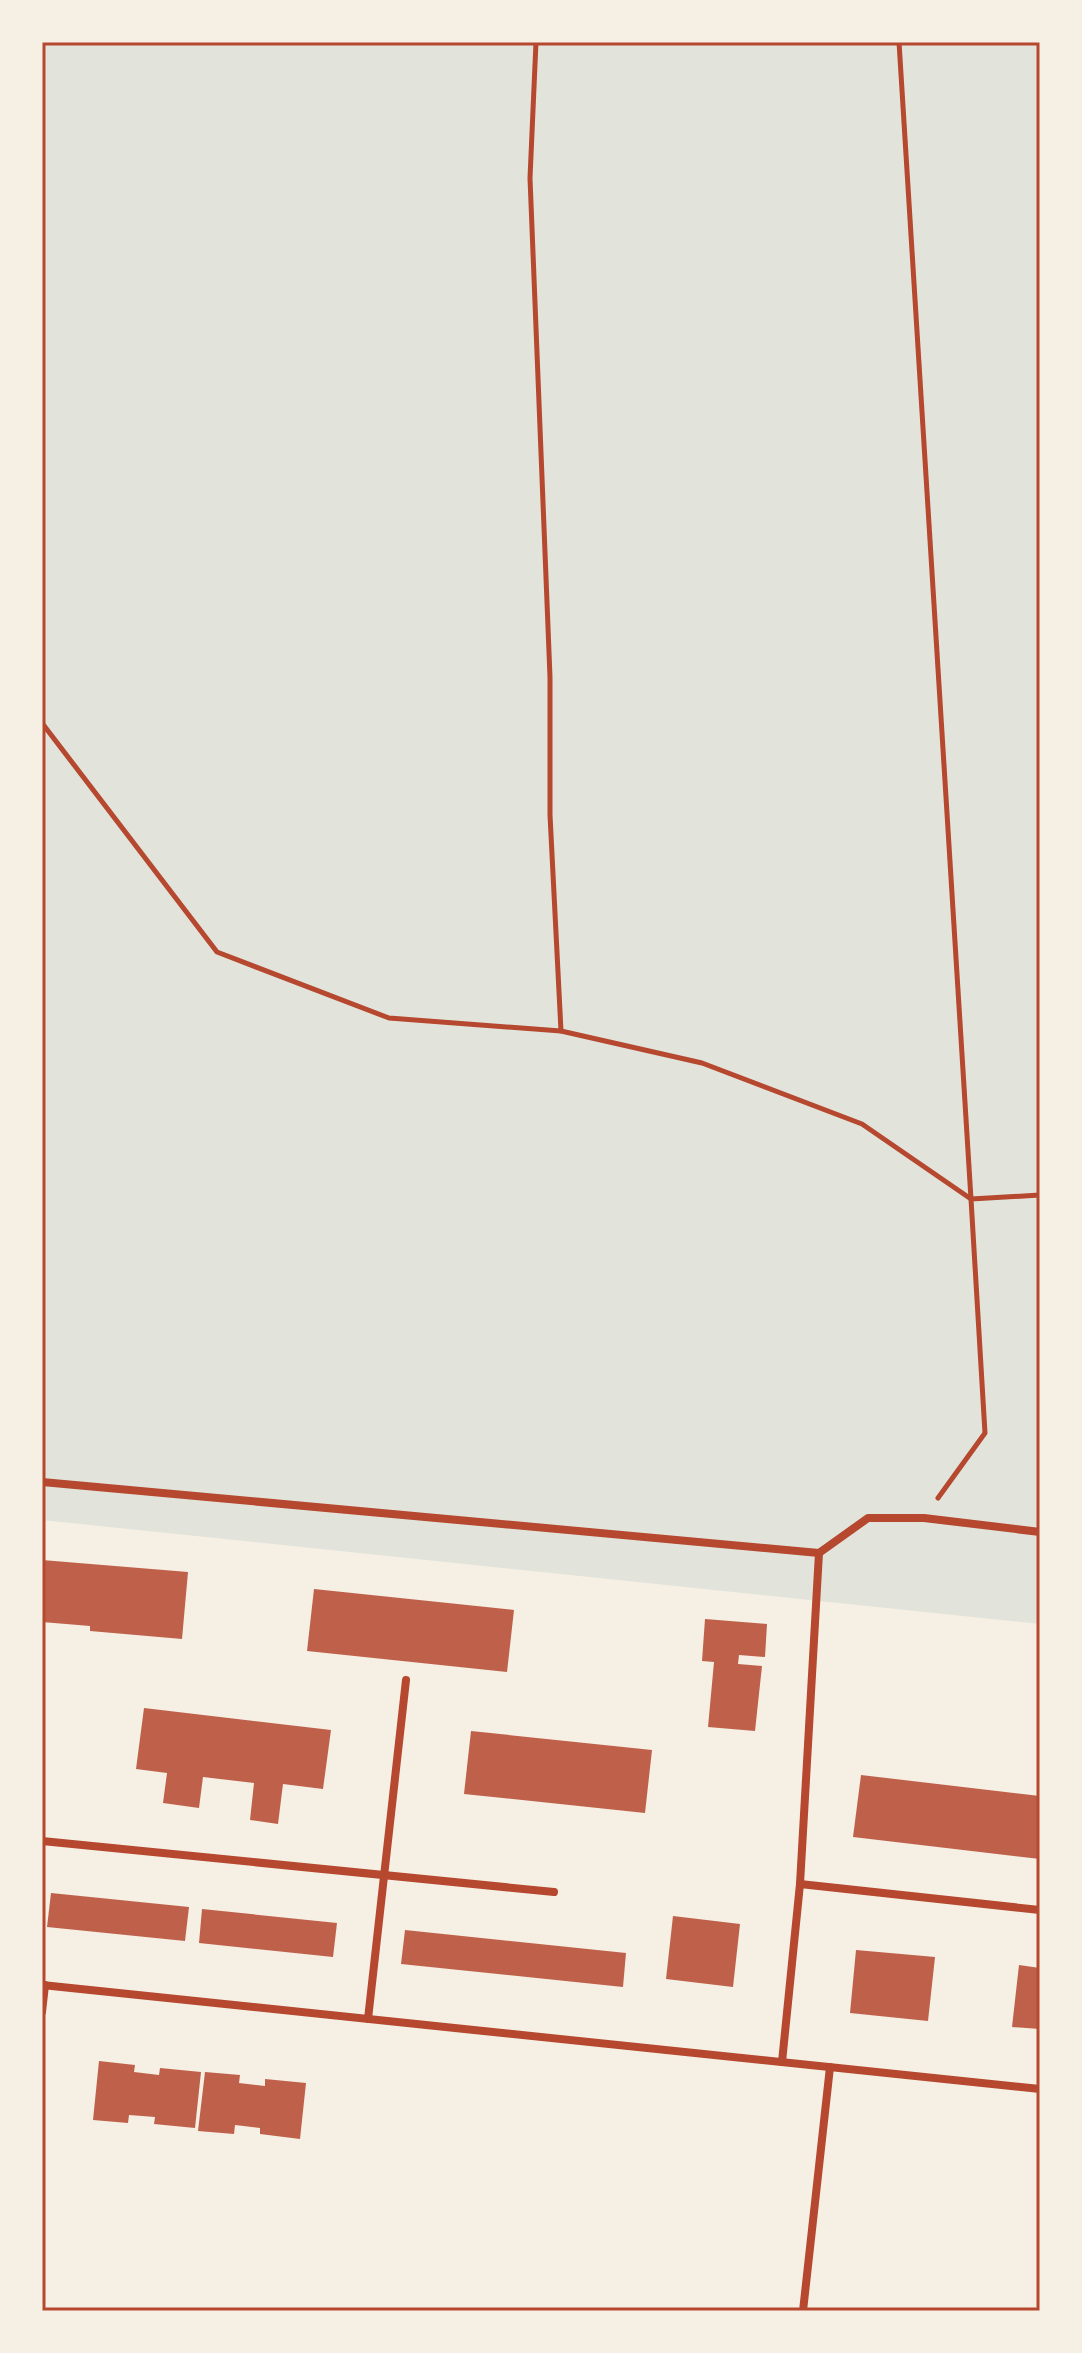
<svg xmlns="http://www.w3.org/2000/svg" width="1082" height="2353" viewBox="0 0 1082 2353" font-family="'Golos Text',sans-serif">
<style>
.green{fill:#e2e4dc}
.building{fill:#bf614a}
.lines{fill:none;stroke-linecap:round;stroke-linejoin:round}
.path{stroke:#b5482f;stroke-width:5}
.minor{stroke:#b5482f;stroke-width:8}
.neatline{fill:none;stroke:#b5482f;stroke-width:3}
</style>
<rect width="100%" height="100%" fill="#f6efe4"/>
<!-- green -->
<path class="green" d="M 42,42 L 1040,42 L 1040,1624 L 42,1520 Z"/>
<!-- building -->
<g class="building">
<path d="M 42,1560 L 188,1572 L 182,1639 L 90,1631 L 90,1626 L 42,1622 Z"/>
<path d="M 314,1589 L 514,1610 L 507,1672 L 307,1651 Z"/>
<path d="M 705,1619 L 767,1624 L 765,1657 L 739,1655 L 738,1664 L 762,1666 L 755,1731 L 708,1727 L 714,1662 L 702,1661 Z"/>
<path d="M 144,1708 L 331,1730 L 323,1789 L 283,1784 L 278,1824 L 250,1820 L 254,1783 L 203,1777 L 199,1808 L 163,1803 L 167,1773 L 136,1769 Z"/>
<path d="M 471,1731 L 652,1750 L 645,1813 L 464,1794 Z"/>
<path d="M 861,1775 L 1040,1796 L 1040,1859 L 853,1837 Z"/>
<path d="M 51,1893 L 189,1907 L 185,1941 L 47,1927 Z"/>
<path d="M 202,1909 L 337,1923 L 333,1957 L 199,1943 Z"/>
<path d="M 673,1916 L 740,1924 L 733,1987 L 666,1979 Z"/>
<path d="M 405,1930 L 626,1953 L 623,1987 L 401,1964 Z"/>
<path d="M 856,1950 L 935,1957 L 928,2021 L 850,2013 Z"/>
<path d="M 1019,1965 L 1040,1968 L 1040,2029 L 1012,2027 Z"/>
<path d="M 99,2061 L 135,2065 L 134,2072 L 159,2075 L 160,2068 L 201,2072 L 195,2128 L 154,2124 L 155,2117 L 129,2115 L 128,2123 L 93,2120 Z"/>
<path d="M 205,2072 L 240,2075 L 239,2083 L 265,2086 L 265,2079 L 306,2083 L 300,2139 L 260,2134 L 260,2128 L 235,2125 L 234,2134 L 198,2131 Z"/>
</g>
<g class="lines">
<!-- path -->
<g class="path">
<path d="M 536,42 L 530,178 L 550,677 L 550,815 L 561,1031"/>
<path d="M 899,42 L 971,1199"/>
<path d="M 42,723 L 217,952 L 389,1018 L 561,1031 L 702,1063 L 862,1124 L 971,1199"/>
<path d="M 938,1498 L 985,1433 L 971,1199 L 1040,1195"/>
</g>
<!-- minor -->
<g class="minor">
<path d="M 42,1482 L 819,1553 L 868,1518 L 924,1518 L 1040,1532"/>
<path d="M 42,1841 L 554,1892"/>
<path d="M 800,1884 L 1040,1910"/>
<path d="M 42,1985 L 1040,2089"/>
<path d="M 42,2012 L 45,1985"/>
<path d="M 368,2019 L 406,1680"/>
<path d="M 782,2062 L 800,1884 L 819,1553"/>
<path d="M 803,2311 L 830,2067"/>
</g>
</g>
<!-- border -->
<rect width="1082" height="2353" fill="none" stroke="#f6efe4" stroke-width="88"/>
<rect x="44" y="44" width="994" height="2265" class="neatline"/>
</svg>
